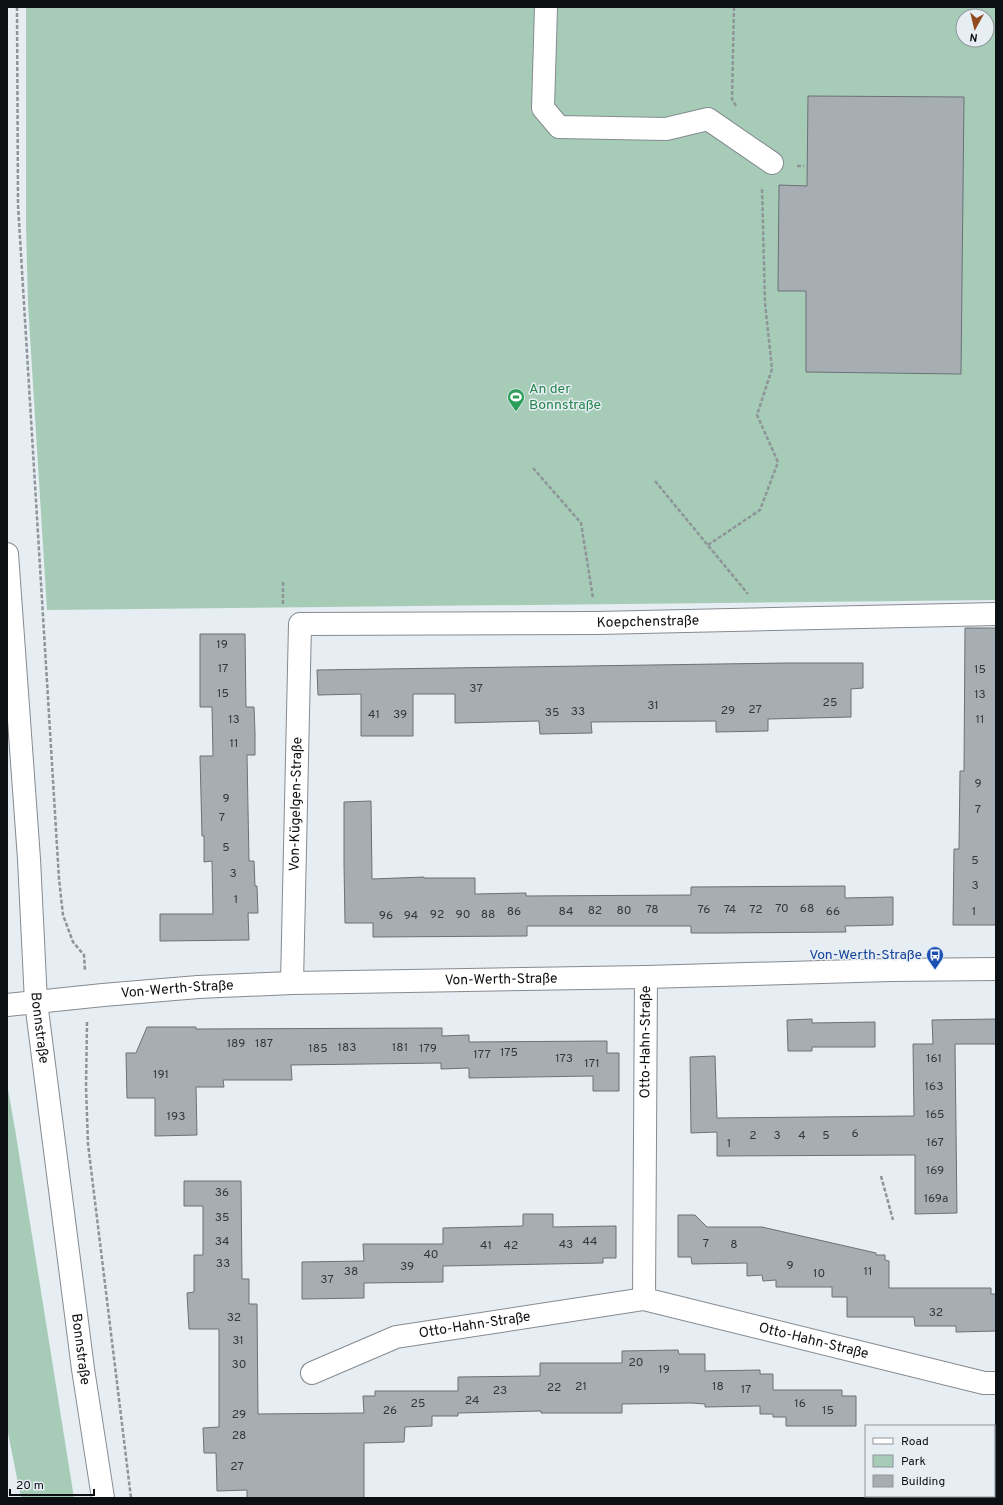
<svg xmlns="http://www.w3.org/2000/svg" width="1003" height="1505" viewBox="0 0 1003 1505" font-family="Overpass,sans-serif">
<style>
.green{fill:#a6ccb8;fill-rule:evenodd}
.building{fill:#a7aeb3;stroke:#6b7176}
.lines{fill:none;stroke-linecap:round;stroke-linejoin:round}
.minor-casing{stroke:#858b91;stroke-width:24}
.major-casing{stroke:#858b91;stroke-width:24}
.path{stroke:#8e9498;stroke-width:2.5;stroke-dasharray:4 2;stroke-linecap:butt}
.minor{stroke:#fff;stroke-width:22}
.major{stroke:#fff;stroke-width:22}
.labels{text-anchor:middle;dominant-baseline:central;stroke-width:3;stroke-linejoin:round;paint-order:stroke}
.number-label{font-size:12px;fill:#34383a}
.leisure-label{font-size:14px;fill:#27864d;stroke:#e6edf3;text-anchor:start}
.street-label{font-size:14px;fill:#0d1012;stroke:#e6edf3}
.transit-label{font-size:14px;fill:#164399;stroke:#e6edf3;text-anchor:end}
</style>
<rect width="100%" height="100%" fill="#e6edf3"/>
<!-- green -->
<g class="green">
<path d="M 26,7 L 996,7 L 996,600 L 47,610 L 28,304 L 26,224 ZM 963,16 L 987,16 L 987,40 L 963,40 Z"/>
<path d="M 7,1084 L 15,1129 L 74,1498 L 21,1498 L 7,1428 Z"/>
</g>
<!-- building -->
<g class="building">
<path d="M 808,96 L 964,97 L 961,374 L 806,372 L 806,291 L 778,291 L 779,185 L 807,186 Z"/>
<path d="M 965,628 L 996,628 L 996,925 L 953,925 L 954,849 L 959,849 L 960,771 L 964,771 Z"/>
<path d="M 200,634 L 245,634 L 246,707 L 254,707 L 255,733 L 255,755 L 247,755 L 249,861 L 254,861 L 255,886 L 257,886 L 258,913 L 248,913 L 249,940 L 160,941 L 160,914 L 213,914 L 212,861 L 204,862 L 204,836 L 202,836 L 200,756 L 213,756 L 212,707 L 200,707 Z"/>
<path d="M 786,663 L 863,663 L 863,688 L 851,689 L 851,717 L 768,719 L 768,731 L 716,732 L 716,721 L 591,722 L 592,733 L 540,734 L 539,721 L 455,723 L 455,694 L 413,694 L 413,736 L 361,736 L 361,694 L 318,695 L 317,670 Z"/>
<path d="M 371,801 L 372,879 L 424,877 L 424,878 L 475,878 L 475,894 L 526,893 L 526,896 L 691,895 L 691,887 L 845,886 L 845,898 L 893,897 L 893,925 L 845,926 L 846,932 L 718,933 L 691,933 L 691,926 L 527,926 L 527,936 L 373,937 L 373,923 L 345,923 L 344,864 L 344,802 Z"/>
<path d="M 812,1019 L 812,1023 L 875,1022 L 875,1047 L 812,1047 L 812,1051 L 788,1051 L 787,1020 Z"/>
<path d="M 996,1019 L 996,1044 L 955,1044 L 957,1213 L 915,1214 L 915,1155 L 717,1156 L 717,1132 L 691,1133 L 690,1057 L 715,1056 L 717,1118 L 914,1116 L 913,1044 L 933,1044 L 932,1020 Z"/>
<path d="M 147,1027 L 196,1027 L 196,1029 L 442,1028 L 442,1036 L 469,1035 L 469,1042 L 607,1041 L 607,1053 L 619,1053 L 619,1091 L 593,1091 L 593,1076 L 469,1078 L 469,1068 L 441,1069 L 441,1063 L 291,1065 L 292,1080 L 223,1080 L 224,1087 L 196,1087 L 197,1135 L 155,1136 L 155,1098 L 127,1098 L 126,1053 L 136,1053 Z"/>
<path d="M 184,1181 L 241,1181 L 242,1279 L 249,1279 L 249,1304 L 257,1304 L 258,1414 L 364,1413 L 363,1396 L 375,1396 L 375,1391 L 458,1391 L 458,1377 L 540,1376 L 540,1363 L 622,1363 L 622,1351 L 678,1350 L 679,1354 L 705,1354 L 705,1371 L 760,1370 L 760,1374 L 773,1374 L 773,1390 L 842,1390 L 842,1396 L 856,1396 L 856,1426 L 786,1426 L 786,1417 L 773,1417 L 773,1414 L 760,1414 L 760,1406 L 705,1407 L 705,1404 L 691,1403 L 622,1404 L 622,1413 L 541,1413 L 541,1411 L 458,1413 L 458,1416 L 432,1416 L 432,1426 L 405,1427 L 404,1442 L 364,1443 L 364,1498 L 247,1498 L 247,1490 L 217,1491 L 216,1453 L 204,1453 L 203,1428 L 219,1427 L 219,1329 L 189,1329 L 187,1293 L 194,1292 L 194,1255 L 203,1255 L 203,1206 L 184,1206 Z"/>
<path d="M 523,1214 L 553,1214 L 553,1227 L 616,1226 L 616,1258 L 603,1258 L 603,1263 L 443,1266 L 443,1282 L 364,1283 L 364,1298 L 302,1299 L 302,1262 L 364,1261 L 363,1244 L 443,1244 L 443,1228 L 523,1226 Z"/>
<path d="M 678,1215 L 695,1215 L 707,1227 L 762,1227 L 876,1253 L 876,1255 L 885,1255 L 885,1260 L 889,1261 L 889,1288 L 991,1288 L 991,1294 L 996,1294 L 996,1331 L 956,1332 L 956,1326 L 915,1326 L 914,1317 L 847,1317 L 847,1297 L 832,1297 L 832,1287 L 776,1287 L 776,1280 L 763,1281 L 762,1275 L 747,1276 L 747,1263 L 692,1264 L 691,1257 L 678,1257 Z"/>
</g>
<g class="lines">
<!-- minor casing -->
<g class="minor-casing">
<g id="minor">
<path d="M 546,7 L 543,108 L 559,127 L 666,129 L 708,119 L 772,163"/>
<path id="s1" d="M 292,983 L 300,624 L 597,623 L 996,614"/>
<path id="s2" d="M 7,1005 L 103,995 L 198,987 L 292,983 L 646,977 L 891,970 L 996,969"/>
<path id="s3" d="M 644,1299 L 646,977"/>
<path id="s4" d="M 312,1373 L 396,1337 L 644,1299 L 984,1383 L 996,1383"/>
</g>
</g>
<!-- major casing -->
<g class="major-casing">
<g id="major">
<path id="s5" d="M 7,554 L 29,859 L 36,1002 L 83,1369 L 103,1498"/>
</g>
</g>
<!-- path -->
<g class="path">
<path d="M 17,7 L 18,205 L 59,879 L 63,915 L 73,942 L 84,955 L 85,971"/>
<path d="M 734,7 L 732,99 L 736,106"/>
<path d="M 797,166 L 804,166"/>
<path d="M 533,468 L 581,523 L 593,598"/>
<path d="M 655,481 L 748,594"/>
<path d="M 708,545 L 760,510 L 778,462 L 757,415 L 772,369 L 765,303 L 762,187"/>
<path d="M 283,582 L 283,604"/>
<path d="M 87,1022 L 86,1087 L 88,1144 L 131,1498"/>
<path d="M 881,1176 L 893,1220"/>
</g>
<!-- minor -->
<use href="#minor" class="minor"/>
<!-- major -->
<use href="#major" class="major"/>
</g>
<!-- icons -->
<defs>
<g id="stadium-pin" transform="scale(0.9)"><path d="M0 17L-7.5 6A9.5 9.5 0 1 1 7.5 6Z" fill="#2e9e5b" stroke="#e6edf3"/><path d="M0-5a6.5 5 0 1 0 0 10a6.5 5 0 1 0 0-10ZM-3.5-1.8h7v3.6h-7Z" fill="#fff"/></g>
<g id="bus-pin" transform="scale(0.9)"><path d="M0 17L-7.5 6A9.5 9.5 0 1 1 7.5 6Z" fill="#1a4fb4" stroke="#e6edf3"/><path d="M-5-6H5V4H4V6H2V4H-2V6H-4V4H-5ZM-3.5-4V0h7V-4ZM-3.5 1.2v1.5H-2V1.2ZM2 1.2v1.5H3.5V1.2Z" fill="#fff"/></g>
</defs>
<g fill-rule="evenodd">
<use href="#stadium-pin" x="516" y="397"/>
<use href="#bus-pin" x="935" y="955"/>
</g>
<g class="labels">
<!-- number labels -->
<g class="number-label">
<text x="222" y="645">19</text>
<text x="223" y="669">17</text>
<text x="980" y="670">15</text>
<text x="476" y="689">37</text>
<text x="223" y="694">15</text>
<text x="980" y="695">13</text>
<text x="830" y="703">25</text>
<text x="653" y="706">31</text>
<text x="755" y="710">27</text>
<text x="728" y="711">29</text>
<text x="578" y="712">33</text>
<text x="552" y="713">35</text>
<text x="374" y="715">41</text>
<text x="400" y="715">39</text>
<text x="234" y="720">13</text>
<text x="980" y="720">11</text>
<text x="234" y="744">11</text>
<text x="978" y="784">9</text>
<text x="226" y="799">9</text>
<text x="978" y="810">7</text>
<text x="222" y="818">7</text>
<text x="226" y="848">5</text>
<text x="975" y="861">5</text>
<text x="233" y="874">3</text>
<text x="975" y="886">3</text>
<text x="236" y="900">1</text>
<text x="782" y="909">70</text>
<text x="807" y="909">68</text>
<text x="652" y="910">78</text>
<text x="704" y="910">76</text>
<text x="730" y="910">74</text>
<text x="756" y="910">72</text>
<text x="595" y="911">82</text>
<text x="624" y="911">80</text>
<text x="514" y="912">86</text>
<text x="566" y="912">84</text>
<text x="833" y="912">66</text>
<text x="974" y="912">1</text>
<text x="437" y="915">92</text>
<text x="463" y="915">90</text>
<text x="488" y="915">88</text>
<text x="386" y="916">96</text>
<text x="411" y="916">94</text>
<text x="236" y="1044">189</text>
<text x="264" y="1044">187</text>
<text x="347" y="1048">183</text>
<text x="400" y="1048">181</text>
<text x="318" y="1049">185</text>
<text x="428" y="1049">179</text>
<text x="509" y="1053">175</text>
<text x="482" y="1055">177</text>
<text x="564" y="1059">173</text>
<text x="934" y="1059">161</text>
<text x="592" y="1064">171</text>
<text x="161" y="1075">191</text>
<text x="934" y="1087">163</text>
<text x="935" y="1115">165</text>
<text x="176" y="1117">193</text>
<text x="855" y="1134">6</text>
<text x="753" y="1136">2</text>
<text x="777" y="1136">3</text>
<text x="802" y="1136">4</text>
<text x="826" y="1136">5</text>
<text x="935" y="1143">167</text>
<text x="729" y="1144">1</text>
<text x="935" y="1171">169</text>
<text x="222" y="1193">36</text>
<text x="936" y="1199">169a</text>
<text x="222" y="1218">35</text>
<text x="222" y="1242">34</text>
<text x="590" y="1242">44</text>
<text x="706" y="1244">7</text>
<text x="566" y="1245">43</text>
<text x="734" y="1245">8</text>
<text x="486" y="1246">41</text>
<text x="511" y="1246">42</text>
<text x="431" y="1255">40</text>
<text x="223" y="1264">33</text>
<text x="790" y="1266">9</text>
<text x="407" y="1267">39</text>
<text x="351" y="1272">38</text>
<text x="868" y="1272">11</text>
<text x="819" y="1274">10</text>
<text x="327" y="1280">37</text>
<text x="936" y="1313">32</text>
<text x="234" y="1318">32</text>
<text x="238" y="1341">31</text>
<text x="636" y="1363">20</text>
<text x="239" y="1365">30</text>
<text x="664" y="1370">19</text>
<text x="581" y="1387">21</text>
<text x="718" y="1387">18</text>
<text x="554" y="1388">22</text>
<text x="746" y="1390">17</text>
<text x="500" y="1391">23</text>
<text x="472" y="1401">24</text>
<text x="418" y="1404">25</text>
<text x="800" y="1404">16</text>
<text x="390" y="1411">26</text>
<text x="828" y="1411">15</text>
<text x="239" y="1415">29</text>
<text x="239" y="1436">28</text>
<text x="237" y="1467">27</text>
</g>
<!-- leisure labels -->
<g class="leisure-label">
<text x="529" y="389">An der<tspan x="529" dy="16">Bonnstraße</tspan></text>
</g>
<!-- street labels -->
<g class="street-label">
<text stroke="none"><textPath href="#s1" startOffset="707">Koepchenstraße</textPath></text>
<text stroke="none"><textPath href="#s1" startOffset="179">Von-Kügelgen-Straße</textPath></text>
<text stroke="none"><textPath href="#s2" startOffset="495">Von-Werth-Straße</textPath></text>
<text stroke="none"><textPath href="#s2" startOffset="171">Von-Werth-Straße</textPath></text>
<text stroke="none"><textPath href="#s5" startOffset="475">Bonnstraße</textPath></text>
<text stroke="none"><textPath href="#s3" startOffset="257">Otto-Hahn-Straße</textPath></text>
<text stroke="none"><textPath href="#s4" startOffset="171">Otto-Hahn-Straße</textPath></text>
<text stroke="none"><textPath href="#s4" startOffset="517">Otto-Hahn-Straße</textPath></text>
<text stroke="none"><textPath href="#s5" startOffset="799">Bonnstraße</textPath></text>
</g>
<!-- transit labels -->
<g class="transit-label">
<text x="922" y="955">Von-Werth-Straße</text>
</g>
</g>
<!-- border -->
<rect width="1003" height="1505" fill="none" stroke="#0d1012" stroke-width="16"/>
<!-- legend -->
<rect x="865" y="1425" width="130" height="72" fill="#e6edf3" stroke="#8f9599"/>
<rect x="873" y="1438" width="20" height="6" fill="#ffffff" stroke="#8f9599"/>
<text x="901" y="1445" font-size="12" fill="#0d1012">Road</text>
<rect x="873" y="1455" width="20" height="12" fill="#a6ccb8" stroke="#8f9599"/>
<text x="901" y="1465" font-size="12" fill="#0d1012">Park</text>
<rect x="873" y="1475" width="20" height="12" fill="#a7aeb3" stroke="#8f9599"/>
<text x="901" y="1485" font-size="12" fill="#0d1012">Building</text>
<!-- north arrow -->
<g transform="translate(975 28) rotate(188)"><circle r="19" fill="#e6edf3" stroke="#8f9599"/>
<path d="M0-3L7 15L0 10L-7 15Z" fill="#8f4b1d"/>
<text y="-6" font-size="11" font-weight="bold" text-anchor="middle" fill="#0d1012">N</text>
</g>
<!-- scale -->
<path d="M10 1489v6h84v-6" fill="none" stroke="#0d1012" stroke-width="2"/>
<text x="16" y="1489" font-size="12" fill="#0d1012" stroke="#e6edf3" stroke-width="3" paint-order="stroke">20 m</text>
</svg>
